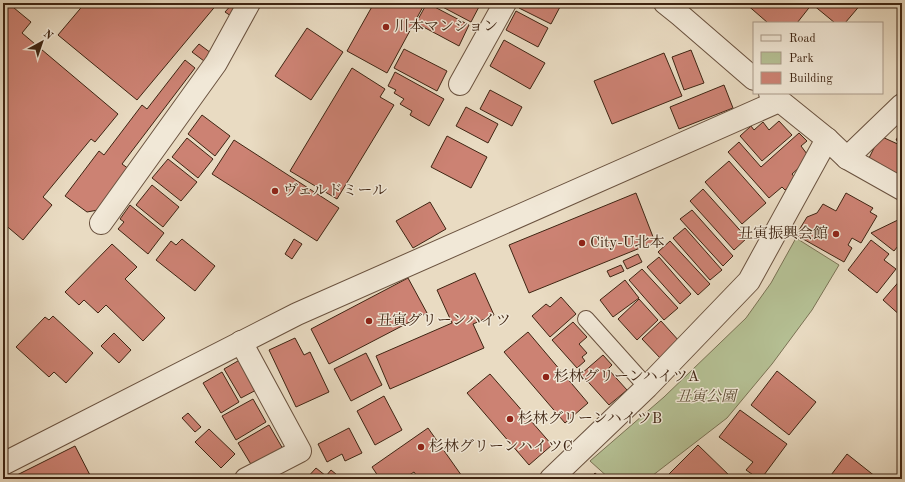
<svg xmlns="http://www.w3.org/2000/svg" width="905" height="482" viewBox="0 0 905 482" font-family="'Old Standard TT','Noto Serif JP',serif">
<style>
.green{fill:#b5c094;stroke:#7a7254}
.building{fill:#cc8273;stroke:#3f2513}
.lines{fill:none;stroke-linecap:round;stroke-linejoin:round}
.service-casing{stroke:#6a523f;stroke-width:18}
.minor-casing{stroke:#6a523f;stroke-width:24}
.service{stroke:#f1e8d7;stroke-width:16}
.minor{stroke:#f1e8d7;stroke-width:22}
.poi-dot{fill:#8f2418;stroke:#f1e8d7;stroke-width:1.5}
.labels{text-anchor:middle;dominant-baseline:central;stroke-width:3;stroke-linejoin:round;paint-order:stroke}
.poi-label{font-size:15px;fill:#3f2513;stroke:#f1e8d7;text-anchor:start}
.park-label{font-size:15px;font-style:italic;fill:#5c4c33;stroke:#f1e8d7}
</style>
<rect width="100%" height="100%" fill="#e9dbc2"/>
<filter id="stains"><feTurbulence type="fractalNoise" baseFrequency=".005" numOctaves="4"/><feColorMatrix values="0 0 0 0 .2 0 0 0 0 .09 0 0 0 0 .02 0 0 0 .5 -.17"/></filter>
<radialGradient id="worn" r=".72"><stop offset=".6" stop-color="#630" stop-opacity="0"/><stop offset="1" stop-color="#630" stop-opacity=".3"/></radialGradient>
<!-- green -->
<path class="green" d="M 796,238 L 839,265 L 812,310 L 772,364 L 727,418 L 648,479 L 610,479 L 590,461 L 664,397 L 746,318 L 771,283 Z"/>
<!-- building -->
<g class="building">
<path d="M 3,3 L 8,3 L 31,22 L 22,33 L 118,114 L 95,142 L 91,139 L 43,197 L 52,205 L 23,240 L 3,223 Z"/>
<path d="M 85,3 L 218,3 L 137,100 L 58,35 Z"/>
<path d="M 233,3 L 242,3 L 231,16 L 225,12 Z"/>
<path d="M 374,3 L 425,3 L 387,73 L 347,51 Z"/>
<path d="M 427,3 L 469,25 L 459,46 L 416,23 Z"/>
<path d="M 435,3 L 481,3 L 471,22 Z"/>
<path d="M 521,3 L 556,3 L 561,5 L 551,24 L 519,8 Z"/>
<path d="M 745,3 L 862,3 L 845,23 L 835,23 L 812,4 L 797,23 L 768,23 Z"/>
<path d="M 516,11 L 548,28 L 538,47 L 506,30 Z"/>
<path d="M 307,28 L 343,52 L 311,100 L 275,76 Z"/>
<path d="M 504,40 L 545,63 L 530,89 L 490,66 Z"/>
<path d="M 199,44 L 211,53 L 204,61 L 192,52 Z"/>
<path d="M 404,49 L 447,71 L 437,91 L 394,68 Z"/>
<path d="M 691,50 L 704,83 L 684,90 L 672,57 Z"/>
<path d="M 664,53 L 682,96 L 612,124 L 594,81 Z"/>
<path d="M 185,60 L 195,68 L 122,164 L 129,169 L 98,210 L 87,212 L 65,196 L 99,151 L 104,155 L 142,105 L 147,109 Z"/>
<path d="M 352,68 L 385,89 L 380,97 L 394,105 L 337,199 L 290,171 Z"/>
<path d="M 395,72 L 444,99 L 429,126 L 410,115 L 412,111 L 400,104 L 404,99 L 394,93 L 396,90 L 388,86 Z"/>
<path d="M 724,85 L 733,108 L 679,129 L 670,107 Z"/>
<path d="M 490,90 L 522,107 L 512,126 L 480,109 Z"/>
<path d="M 466,107 L 498,124 L 488,143 L 456,126 Z"/>
<path d="M 202,115 L 230,136 L 215,156 L 188,134 Z"/>
<path d="M 779,121 L 792,135 L 762,161 L 740,136 L 751,126 L 754,130 L 763,122 L 769,130 Z"/>
<path d="M 799,133 L 807,141 L 801,146 L 810,158 L 792,174 L 796,179 L 785,190 L 782,187 L 769,198 L 728,152 L 739,142 L 761,167 Z"/>
<path d="M 900,133 L 902,134 L 902,143 L 896,140 Z"/>
<path d="M 447,136 L 487,157 L 471,188 L 431,167 Z"/>
<path d="M 880,136 L 902,146 L 902,176 L 868,160 Z"/>
<path d="M 187,138 L 213,159 L 198,178 L 172,157 Z"/>
<path d="M 234,140 L 339,208 L 317,241 L 212,174 Z"/>
<path d="M 168,159 L 197,182 L 181,201 L 152,178 Z"/>
<path d="M 729,161 L 766,203 L 742,224 L 705,182 Z"/>
<path d="M 152,185 L 179,207 L 163,227 L 136,205 Z"/>
<path d="M 703,189 L 747,238 L 734,250 L 690,201 Z"/>
<path d="M 636,193 L 655,242 L 529,293 L 509,245 Z"/>
<path d="M 846,193 L 873,208 L 870,212 L 877,216 L 861,243 L 852,238 L 848,245 L 852,248 L 844,262 L 796,235 L 807,217 L 817,213 L 823,204 L 836,211 Z"/>
<path d="M 430,202 L 446,229 L 413,248 L 396,221 Z"/>
<path d="M 130,205 L 164,233 L 148,254 L 118,229 L 124,222 L 120,219 Z"/>
<path d="M 692,210 L 733,256 L 723,266 L 680,219 Z"/>
<path d="M 902,218 L 902,241 L 894,251 L 871,233 Z"/>
<path d="M 685,228 L 722,270 L 710,280 L 673,238 Z"/>
<path d="M 182,239 L 215,266 L 195,291 L 156,260 L 171,241 L 176,245 Z"/>
<path d="M 294,239 L 302,244 L 292,259 L 285,254 Z"/>
<path d="M 871,240 L 889,254 L 884,260 L 896,269 L 877,293 L 848,270 Z"/>
<path d="M 670,241 L 710,284 L 698,295 L 658,252 Z"/>
<path d="M 112,244 L 137,267 L 125,279 L 165,318 L 143,341 L 106,305 L 98,313 L 84,300 L 79,305 L 65,292 Z"/>
<path d="M 638,254 L 642,262 L 627,269 L 623,261 Z"/>
<path d="M 659,257 L 691,294 L 680,304 L 647,267 Z"/>
<path d="M 621,265 L 624,271 L 610,277 L 607,271 Z"/>
<path d="M 642,269 L 678,308 L 664,320 L 629,280 Z"/>
<path d="M 475,273 L 494,315 L 473,324 L 484,348 L 390,389 L 376,356 L 452,323 L 437,290 Z"/>
<path d="M 408,278 L 427,313 L 329,364 L 311,329 Z"/>
<path d="M 902,278 L 902,317 L 883,300 Z"/>
<path d="M 625,280 L 639,298 L 613,317 L 600,300 Z"/>
<path d="M 561,297 L 576,314 L 550,337 L 532,316 L 546,304 L 550,307 Z"/>
<path d="M 639,299 L 658,320 L 637,340 L 618,319 Z"/>
<path d="M 53,316 L 93,353 L 66,383 L 54,372 L 49,377 L 16,347 L 45,317 L 49,320 Z"/>
<path d="M 661,321 L 680,342 L 661,359 L 642,339 Z"/>
<path d="M 573,322 L 587,337 L 579,344 L 587,353 L 582,357 L 585,361 L 577,368 L 552,340 Z"/>
<path d="M 528,332 L 588,403 L 565,423 L 504,352 Z"/>
<path d="M 114,333 L 131,350 L 119,363 L 101,346 Z"/>
<path d="M 295,338 L 304,355 L 310,352 L 329,392 L 296,407 L 269,350 Z"/>
<path d="M 366,353 L 382,385 L 351,401 L 334,369 Z"/>
<path d="M 603,355 L 612,365 L 608,369 L 627,390 L 609,405 L 581,374 Z"/>
<path d="M 243,358 L 260,388 L 241,398 L 224,369 Z"/>
<path d="M 777,371 L 816,402 L 789,435 L 751,405 Z"/>
<path d="M 222,372 L 239,402 L 221,413 L 203,383 Z"/>
<path d="M 490,374 L 552,445 L 529,465 L 467,393 Z"/>
<path d="M 384,396 L 402,430 L 375,445 L 357,411 Z"/>
<path d="M 253,399 L 266,422 L 236,440 L 222,416 Z"/>
<path d="M 740,410 L 787,444 L 761,479 L 759,479 L 746,470 L 753,462 L 719,437 Z"/>
<path d="M 188,413 L 201,427 L 195,432 L 182,418 Z"/>
<path d="M 269,425 L 283,449 L 252,466 L 238,443 Z"/>
<path d="M 349,428 L 362,453 L 345,461 L 342,454 L 327,462 L 318,444 Z"/>
<path d="M 428,428 L 464,479 L 419,479 L 414,472 L 403,479 L 380,479 L 372,467 Z"/>
<path d="M 209,429 L 235,454 L 221,468 L 195,442 Z"/>
<path d="M 698,445 L 733,479 L 664,479 Z"/>
<path d="M 75,446 L 92,479 L 9,479 Z"/>
<path d="M 847,454 L 876,477 L 875,479 L 828,479 Z"/>
<path d="M 316,468 L 326,476 L 331,470 L 342,479 L 306,479 Z"/>
<path d="M 595,473 L 602,479 L 589,479 Z"/>
</g>
<g class="lines">
<!-- service casing -->
<g class="service-casing">
<path id="service" d="M 586,319 L 647,387"/>
</g>
<!-- minor casing -->
<g class="minor-casing">
<g id="minor">
<path d="M 665,3 L 680,15 L 754,79"/>
<path d="M 460,84 L 505,3"/>
<path d="M 770,93 L 827,139 L 847,158 L 902,189"/>
<path d="M 847,158 L 902,105"/>
<path d="M 101,223 L 216,63 L 249,3"/>
<path d="M 241,342 L 300,451 L 246,479"/>
<path d="M 3,464 L 297,314 L 779,101"/>
<path d="M 551,479 L 647,387 L 749,281 L 827,139"/>
</g>
</g>
<!-- service -->
<use href="#service" class="service"/>
<!-- minor -->
<use href="#minor" class="minor"/>
</g>
<!-- markers -->
<g class="poi-dot">
<circle cx="386" cy="27" r="4"/>
<circle cx="275" cy="191" r="4"/>
<circle cx="836" cy="234" r="4"/>
<circle cx="582" cy="243" r="4"/>
<circle cx="369" cy="321" r="4"/>
<circle cx="546" cy="377" r="4"/>
<circle cx="510" cy="419" r="4"/>
<circle cx="421" cy="447" r="4"/>
</g>
<g class="labels">
<!-- poi labels -->
<g class="poi-label">
<text x="394" y="27">川本マンション</text>
<text x="283" y="191">ヴェルドミール</text>
<text x="828" y="234" text-anchor="end">丑寅振興会館</text>
<text x="590" y="243">City-U北本</text>
<text x="377" y="321">丑寅グリーンハイツ</text>
<text x="554" y="377">杉林グリーンハイツA</text>
<text x="518" y="419">杉林グリーンハイツB</text>
<text x="429" y="447">杉林グリーンハイツC</text>
</g>
<!-- park labels -->
<g class="park-label">
<text x="706" y="397">丑寅公園</text>
</g>
</g>
<!-- margin -->
<rect width="905" height="482" fill="none" stroke="#e9dbc2" stroke-width="16"/>
<rect x="4" y="4" width="897" height="474" fill="none" stroke="#3f2513" stroke-width="2"/>
<rect x="8" y="8" width="889" height="466" fill="none" stroke="#3f2513"/>
<!-- legend -->
<rect x="753" y="22" width="130" height="72" fill="#f1e8d7" stroke="#aa9a89"/>
<rect x="761" y="35" width="20" height="6" fill="#f1e8d7" stroke="#aa9a89"/>
<text x="789" y="42" font-size="12" fill="#3f2513">Road</text>
<rect x="761" y="52" width="20" height="12" fill="#b5c094" stroke="#aa9a89"/>
<text x="789" y="62" font-size="12" fill="#3f2513">Park</text>
<rect x="761" y="72" width="20" height="12" fill="#cc8273" stroke="#aa9a89"/>
<text x="789" y="82" font-size="12" fill="#3f2513">Building</text>
<!-- north arrow -->
<g transform="translate(42 42) rotate(40)" stroke="#f1e8d7" stroke-width="3" paint-order="stroke">
<path d="M0-3L7 15L0 10L-7 15Z" fill="#3f2513"/>
<text y="-6" font-size="11" font-weight="bold" text-anchor="middle" fill="#3f2513">N</text>
</g>
<rect width="100%" height="100%" filter="url(#stains)"/>
<rect width="100%" height="100%" fill="url(#worn)"/>
</svg>
